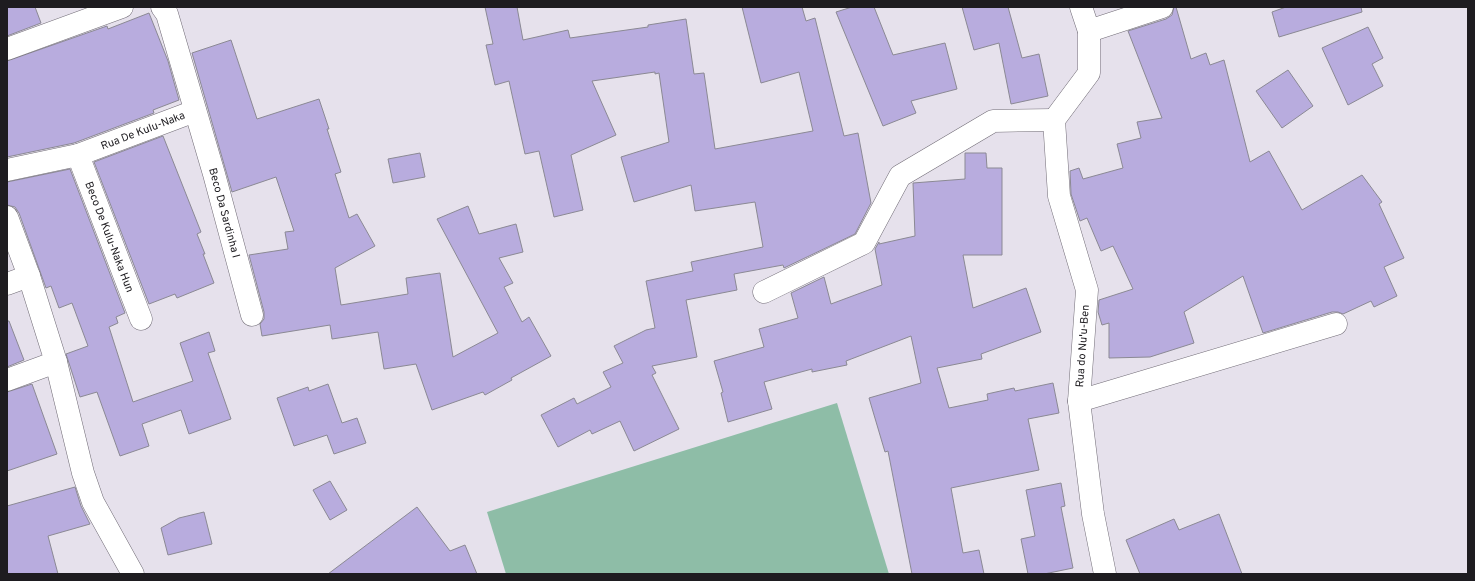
<svg xmlns="http://www.w3.org/2000/svg" width="1475" height="581" viewBox="0 0 1475 581" font-family="Overpass,sans-serif">
<style>
.green{fill:#8ebda7}
.building{fill:#b8acde;stroke:#8b8994}
.lines{fill:none;stroke-linecap:round;stroke-linejoin:round}
.minor-casing{stroke:#726d77;stroke-width:23}
.minor{stroke:#fff;stroke-width:22}
.labels{text-anchor:middle;dominant-baseline:central;stroke-width:3;stroke-linejoin:round;paint-order:stroke}
.street-label{font-size:11px;fill:#1e1c20;stroke:#fff}
</style>
<rect width="100%" height="100%" fill="#e6e1ec"/>
<!-- green -->
<path class="green" d="M 837,403 L 889,574 L 506,574 L 487,512 Z"/>
<!-- building -->
<g class="building">
<path d="M 7,7 L 35,7 L 41,23 L 7,36 Z"/>
<path d="M 485,7 L 517,7 L 523,40 L 568,30 L 570,38 L 648,27 L 648,25 L 686,19 L 694,74 L 704,73 L 715,149 L 813,131 L 799,72 L 761,83 L 742,7 L 802,7 L 806,21 L 815,18 L 844,136 L 858,133 L 871,203 L 855,234 L 784,268 L 783,265 L 734,274 L 737,290 L 686,300 L 697,357 L 652,366 L 656,373 L 652,375 L 679,429 L 634,451 L 620,421 L 592,434 L 590,430 L 558,447 L 541,415 L 574,398 L 577,404 L 611,387 L 603,372 L 623,363 L 614,346 L 646,330 L 655,328 L 646,281 L 693,271 L 691,262 L 763,247 L 755,202 L 695,211 L 691,185 L 634,202 L 621,157 L 669,142 L 659,73 L 655,74 L 655,72 L 592,81 L 616,135 L 571,155 L 583,210 L 554,217 L 539,151 L 525,154 L 509,81 L 495,85 L 486,45 L 493,44 Z"/>
<path d="M 852,7 L 874,7 L 893,55 L 945,43 L 957,89 L 911,101 L 916,113 L 883,126 L 836,12 Z"/>
<path d="M 962,7 L 1008,7 L 1022,58 L 1039,54 L 1048,96 L 1011,104 L 999,43 L 974,50 Z"/>
<path d="M 1174,7 L 1176,7 L 1191,59 L 1206,53 L 1210,65 L 1224,60 L 1250,162 L 1269,151 L 1302,210 L 1362,175 L 1382,202 L 1379,204 L 1404,258 L 1384,267 L 1397,296 L 1374,307 L 1371,301 L 1343,314 L 1338,312 L 1332,312 L 1263,333 L 1243,276 L 1184,312 L 1194,343 L 1150,357 L 1109,358 L 1109,323 L 1102,325 L 1098,312 L 1099,300 L 1133,289 L 1113,246 L 1101,251 L 1087,218 L 1080,221 L 1071,194 L 1070,171 L 1079,168 L 1083,179 L 1123,168 L 1117,144 L 1141,138 L 1137,122 L 1162,118 L 1128,31 L 1166,19 L 1172,15 Z"/>
<path d="M 1286,7 L 1361,7 L 1362,12 L 1279,37 L 1272,12 Z"/>
<path d="M 149,13 L 168,61 L 179,100 L 153,110 L 154,113 L 74,143 L 7,157 L 7,61 L 107,26 L 108,29 Z"/>
<path d="M 1368,27 L 1383,58 L 1372,64 L 1383,86 L 1348,105 L 1322,48 Z"/>
<path d="M 231,40 L 257,119 L 319,99 L 329,129 L 327,129 L 341,172 L 335,174 L 349,218 L 357,214 L 375,246 L 335,268 L 341,305 L 408,294 L 406,278 L 440,273 L 453,357 L 498,333 L 437,219 L 468,206 L 479,234 L 516,224 L 523,252 L 499,258 L 513,283 L 504,287 L 522,322 L 529,317 L 551,356 L 511,378 L 512,380 L 485,395 L 483,392 L 432,410 L 416,364 L 384,369 L 378,332 L 332,339 L 330,325 L 262,336 L 260,324 L 264,319 L 264,312 L 249,255 L 288,249 L 285,232 L 294,231 L 276,177 L 232,192 L 192,53 Z"/>
<path d="M 1288,70 L 1313,106 L 1282,128 L 1256,91 Z"/>
<path d="M 163,136 L 201,232 L 197,234 L 205,254 L 203,254 L 214,283 L 177,298 L 175,294 L 149,304 L 94,162 Z"/>
<path d="M 420,153 L 425,177 L 393,183 L 388,159 Z"/>
<path d="M 965,153 L 986,153 L 987,168 L 1002,168 L 1002,255 L 963,255 L 973,308 L 1026,288 L 1041,332 L 981,354 L 982,359 L 937,368 L 949,408 L 988,400 L 987,394 L 1014,388 L 1015,391 L 1053,383 L 1059,413 L 1028,419 L 1039,470 L 951,488 L 963,553 L 979,550 L 984,574 L 912,574 L 888,451 L 885,452 L 869,398 L 921,383 L 911,336 L 846,361 L 847,365 L 812,372 L 812,369 L 764,382 L 772,409 L 728,422 L 721,393 L 723,392 L 714,361 L 764,347 L 759,329 L 798,318 L 791,293 L 824,277 L 831,304 L 882,285 L 875,249 L 879,242 L 879,244 L 915,236 L 913,183 L 965,179 Z"/>
<path d="M 70,169 L 125,313 L 116,317 L 118,323 L 109,327 L 133,402 L 193,381 L 180,343 L 209,332 L 215,351 L 208,353 L 231,419 L 189,434 L 181,410 L 142,424 L 149,446 L 120,456 L 97,392 L 80,397 L 66,354 L 88,346 L 72,303 L 59,308 L 51,286 L 46,288 L 19,213 L 15,207 L 7,205 L 7,182 Z"/>
<path d="M 7,321 L 9,321 L 24,360 L 7,367 Z"/>
<path d="M 32,384 L 57,454 L 7,471 L 7,392 Z"/>
<path d="M 328,384 L 342,423 L 357,418 L 366,443 L 334,454 L 327,435 L 294,446 L 277,398 L 308,387 L 309,391 Z"/>
<path d="M 330,481 L 347,510 L 330,520 L 313,490 Z"/>
<path d="M 1061,483 L 1065,506 L 1061,507 L 1073,568 L 1044,574 L 1028,574 L 1021,539 L 1035,536 L 1026,490 Z"/>
<path d="M 75,487 L 81,506 L 90,524 L 48,536 L 58,574 L 7,574 L 7,506 Z"/>
<path d="M 417,507 L 450,551 L 465,545 L 477,574 L 328,574 Z"/>
<path d="M 204,512 L 212,544 L 168,555 L 161,528 L 179,518 Z"/>
<path d="M 1219,514 L 1242,574 L 1140,574 L 1126,540 L 1174,519 L 1179,530 Z"/>
</g>
<g class="lines">
<!-- minor casing -->
<g class="minor-casing">
<g id="minor">
<path d="M 162,7 L 167,14 L 214,174 L 252,315"/>
<path d="M 1081,7 L 1089,31 L 1089,73 L 1054,120 L 1059,196 L 1087,290 L 1079,401 L 1093,514 L 1105,574"/>
<path d="M 1089,31 L 1162,7"/>
<path d="M 7,49 L 122,7"/>
<path d="M 78,155 L 141,319"/>
<path d="M 7,170 L 78,155 L 195,111"/>
<path d="M 7,217 L 29,276 L 56,362 L 7,380"/>
<path d="M 7,284 L 29,276"/>
<path d="M 764,292 L 864,243 L 900,176 L 993,121 L 1054,120"/>
<path d="M 56,362 L 83,473 L 93,502 L 133,574"/>
<path d="M 1079,401 L 1336,324"/>
</g>
</g>
<!-- minor -->
<use href="#minor" class="minor"/>
</g>
<g class="labels">
<!-- street labels -->
<g class="street-label">
<text transform="translate(143 131) rotate(-21)">Rua De Kulu-Naka</text>
<text transform="translate(224 213) rotate(75)">Beco Da Sardinha I</text>
<text transform="translate(109 237) rotate(69)">Beco De Kulu-Naka Hun</text>
<text transform="translate(1083 346) rotate(-86)">Rua do Nu'u-Ben</text>
</g>
</g>
<!-- border -->
<rect width="1475" height="581" fill="none" stroke="#1e1c20" stroke-width="16"/>
</svg>
